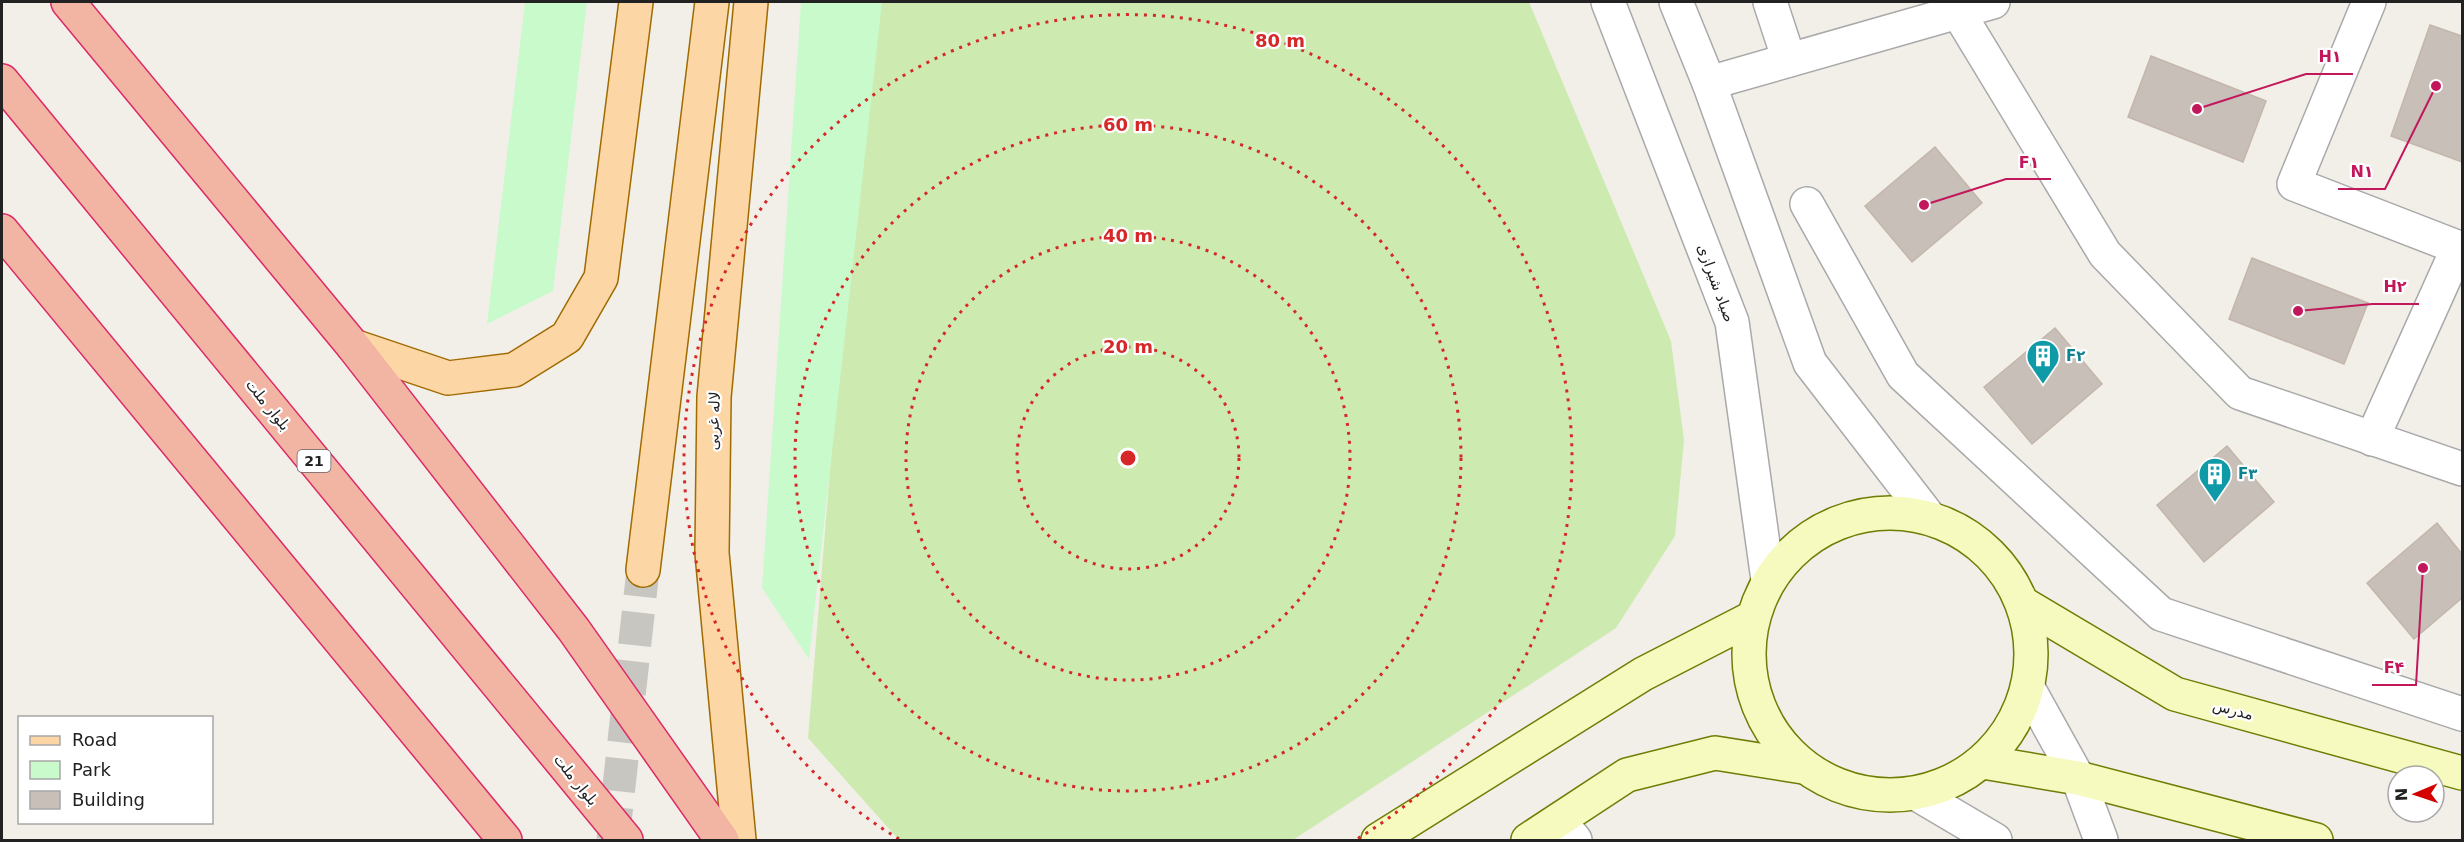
<svg xmlns="http://www.w3.org/2000/svg" width="2464" height="842" viewBox="0 0 2464 842" font-family="'DejaVu Sans',Vazirmatn,sans-serif">
<style>
.grass{fill:#cdebb0}
.park{fill:#c8facc}
.building{fill:#c7bfb8;stroke:#c4b6ab;stroke-width:1.5}
.lines{fill:none;stroke-linecap:round;stroke-linejoin:round}
.primary-tunnel{stroke:#c8c6c1;stroke-width:33;stroke-dasharray:33 16;stroke-linecap:butt}
.minor-casing{stroke:#a9a9a9;stroke-width:36}
.tertiary-casing{stroke:#a9a9a9;stroke-width:36}
.secondary-casing{stroke:#707d05;stroke-width:36}
.primary-casing{stroke:#a06b00;stroke-width:36}
.trunk-casing{stroke:#dc2a67;stroke-width:36}
.minor{stroke:#fff;stroke-width:33}
.tertiary{stroke:#fff;stroke-width:33}
.secondary{stroke:#f7fabf;stroke-width:33}
.primary{stroke:#fcd6a4;stroke-width:33}
.trunk{stroke:#f2b4a3;stroke-width:33}
.ring{fill:none;stroke:#d62828;stroke-width:3;stroke-dasharray:3 6}
.labels{text-anchor:middle;dominant-baseline:central;stroke-width:4.5;stroke-linejoin:round;paint-order:stroke}
.shield{fill:#fff;stroke:#646464;stroke-width:1.5}
.shield-label{font-size:14px;font-weight:bold;fill:#222}
.street-label{font-size:15px;fill:#222;stroke:#fff}
.culture-label{font-size:15px;font-weight:bold;fill:#0d838f;stroke:#fff;text-anchor:start}
.centre{fill:#d62828;stroke:#fff;stroke-width:3}
.ring-label{font-size:18px;text-anchor:middle;font-weight:bold;fill:#d62828;stroke:#fff;stroke-width:4.5;stroke-linejoin:round;paint-order:stroke}
.leader{fill:none;stroke:#c2185b;stroke-width:2}
.callout-dot{fill:#c2185b;stroke:#fff;stroke-width:2}
.callout-label{font-size:16px;text-anchor:middle;font-weight:bold;fill:#c2185b;stroke:#fff;stroke-width:4.5;stroke-linejoin:round;paint-order:stroke}
</style>
<rect width="100%" height="100%" fill="#f2efe9"/>
<!-- grass -->
<path class="grass" d="M 871,2 L 1529,2 L 1671,341 L 1684,440 L 1675,536 L 1616,628 L 1293,840 L 899,840 L 808,738 L 864,57 Z"/>
<!-- park -->
<g class="park">
<path d="M 525,2 L 587,2 L 553,291 L 487,324 Z"/>
<path d="M 801,2 L 882,2 L 809,659 L 762,588 Z"/>
</g>
<!-- building -->
<g class="building">
<path d="M 2430,25 L 2462,36 L 2462,162 L 2391,136 Z"/>
<path d="M 2151,56 L 2266,101 L 2243,162 L 2128,117 Z"/>
<path d="M 1935,147 L 1982,203 L 1912,262 L 1865,206 Z"/>
<path d="M 2252,258 L 2368,303 L 2344,364 L 2229,319 Z"/>
<path d="M 2055,328 L 2102,384 L 2032,444 L 1984,387 Z"/>
<path d="M 2227,446 L 2274,502 L 2204,562 L 2157,505 Z"/>
<path d="M 2437,523 L 2462,554 L 2462,598 L 2414,639 L 2367,583 Z"/>
</g>
<g class="lines">
<!-- primary-tunnel -->
<path class="primary-tunnel" d="M 613,840 L 643,570"/>
<!-- minor casing -->
<g class="minor-casing">
<g id="minor">
<path d="M 1770,2 L 1789,60"/>
<path d="M 2369,2 L 2294,184 L 2462,249"/>
<path d="M 1958,12 L 2105,254 L 2240,393 L 2462,469"/>
<path d="M 1709,83 L 1993,2"/>
<path d="M 1807,204 L 1903,375 L 2161,614 L 2462,714"/>
<path d="M 2372,439 L 2458,248"/>
<path d="M 1559,820 L 1575,840"/>
</g>
</g>
<!-- tertiary casing -->
<g class="tertiary-casing">
<g id="tertiary">
<path d="M 1608,2 L 1732,322 L 1768,580"/>
<path d="M 1676,2 L 1709,83 L 1810,363 L 1929,517"/>
<path d="M 2028,688 L 2078,778 L 2101,840"/>
<path d="M 1917,794 L 1995,840"/>
</g>
</g>
<!-- secondary casing -->
<g class="secondary-casing">
<g id="secondary">
<circle cx="1890" cy="654" r="141"/>
<path d="M 2022,603 L 2175,694 L 2462,773"/>
<path d="M 1983,762 L 2078,778 L 2316,840"/>
<path d="M 1378,840 L 1643,674 L 1752,618"/>
<path d="M 1528,840 L 1627,775 L 1715,753 L 1803,767"/>
</g>
</g>
<!-- primary casing -->
<g class="primary-casing">
<g id="primary">
<path d="M 353,346 L 448,378 L 514,370 L 567,337 L 601,278 L 636,2"/>
<path d="M 643,570 L 712,2"/>
<path d="M 739,840 L 712,553 L 714,397 L 751,2"/>
</g>
</g>
<!-- trunk casing -->
<g class="trunk-casing">
<g id="trunk">
<path d="M 68,2 L 353,346 L 501,536 L 574,630 L 722,840"/>
<path d="M 2,81 L 626,840"/>
<path d="M 2,231 L 505,840"/>
</g>
</g>
<!-- minor -->
<use href="#minor" class="minor"/>
<!-- tertiary -->
<use href="#tertiary" class="tertiary"/>
<!-- secondary -->
<use href="#secondary" class="secondary"/>
<!-- primary -->
<use href="#primary" class="primary"/>
<!-- trunk -->
<use href="#trunk" class="trunk"/>
</g>
<!-- distance rings -->
<g class="ring">
<circle cx="1128" cy="458" r="111"/>
<circle cx="1128" cy="458" r="222"/>
<circle cx="1128" cy="458" r="333"/>
<path d="M899 839A444 444 0 1 1 1357 839"/>
</g>
<!-- icons -->
<defs>
<g id="building-pin" transform="scale(1.725)"><path d="M0 17L-7.5 6A9.5 9.5 0 1 1 7.5 6Z" fill="#0f9aa8" stroke="#fff"/><path d="M-4-6H4V6H1V3H-1V6H-4ZM-2.5-4.3h1.7v1.8h-1.7ZM.8-4.3h1.7v1.8H.8ZM-2.5-1h1.7V.8h-1.7ZM.8-1h1.7V.8H.8Z" fill="#fff"/></g>
</defs>
<g fill-rule="evenodd">
<use href="#building-pin" x="2043" y="356"/>
<use href="#building-pin" x="2215" y="474"/>
</g>
<g class="labels">
<!-- shield labels -->
<rect class="shield" x="297.5" y="450" width="33" height="22" rx="4.5"/>
<g class="shield-label">
<text x="314" y="461">21</text>
</g>
<!-- street labels -->
<g class="street-label">
<text transform="translate(1716 283) rotate(70)">صیاد شیرازی</text>
<text transform="translate(268 405) rotate(51)">بلوار ملت</text>
<text transform="translate(714 421) rotate(-88)">لاله غربی</text>
<text transform="translate(2233 710) rotate(15)">مدرس</text>
<text transform="translate(576 780) rotate(51)">بلوار ملت</text>
</g>
<!-- culture labels -->
<g class="culture-label">
<text x="2066" y="356">F۲</text>
<text x="2238" y="474">F۳</text>
</g>
</g>
<circle cx="1128" cy="458" r="9" class="centre"/>
<g class="ring-label">
<text x="1280" y="47">80 m</text>
<text x="1128" y="131">60 m</text>
<text x="1128" y="242">40 m</text>
<text x="1128" y="353">20 m</text>
</g>
<!-- callouts -->
<path class="leader" d="M2197 109L2306 74H2353M1924 205L2006 179H2051M2436 86L2385 189H2338M2298 311L2372 304H2419M2423 568L2416 685H2372"/>
<g class="callout-dot">
<circle cx="2197" cy="109" r="6"/>
<circle cx="1924" cy="205" r="6"/>
<circle cx="2436" cy="86" r="6"/>
<circle cx="2298" cy="311" r="6"/>
<circle cx="2423" cy="568" r="6"/>
</g>
<g class="callout-label">
<text x="2330" y="62">H۱</text>
<text x="2029" y="168">F۱</text>
<text x="2362" y="177">N۱</text>
<text x="2395" y="292">H۲</text>
<text x="2394" y="673">F۴</text>
</g>
<!-- border -->
<rect width="2464" height="842" fill="none" stroke="#222222" stroke-width="6"/>
<!-- legend -->
<rect x="18" y="716" width="195" height="108" fill="#ffffff" stroke="#a7a7a7" stroke-width="1.5"/>
<rect x="30" y="736" width="30" height="9" fill="#fcd6a4" stroke="#a7a7a7" stroke-width="1.5"/>
<text x="72" y="746" font-size="18" fill="#222222">Road</text>
<rect x="30" y="761" width="30" height="18" fill="#c8facc" stroke="#a7a7a7" stroke-width="1.5"/>
<text x="72" y="776" font-size="18" fill="#222222">Park</text>
<rect x="30" y="791" width="30" height="18" fill="#c7bfb8" stroke="#a7a7a7" stroke-width="1.5"/>
<text x="72" y="806" font-size="18" fill="#222222">Building</text>
<!-- north arrow -->
<g transform="translate(2416 794) rotate(268)"><circle r="28" fill="#ffffff" stroke="#a7a7a7" stroke-width="1.5"/>
<path d="M0-4.5L10 22L0 15L-10 22Z" fill="#d40000"/>
<text y="-9" font-size="16" font-weight="bold" text-anchor="middle" fill="#222222">N</text>
</g>
</svg>
